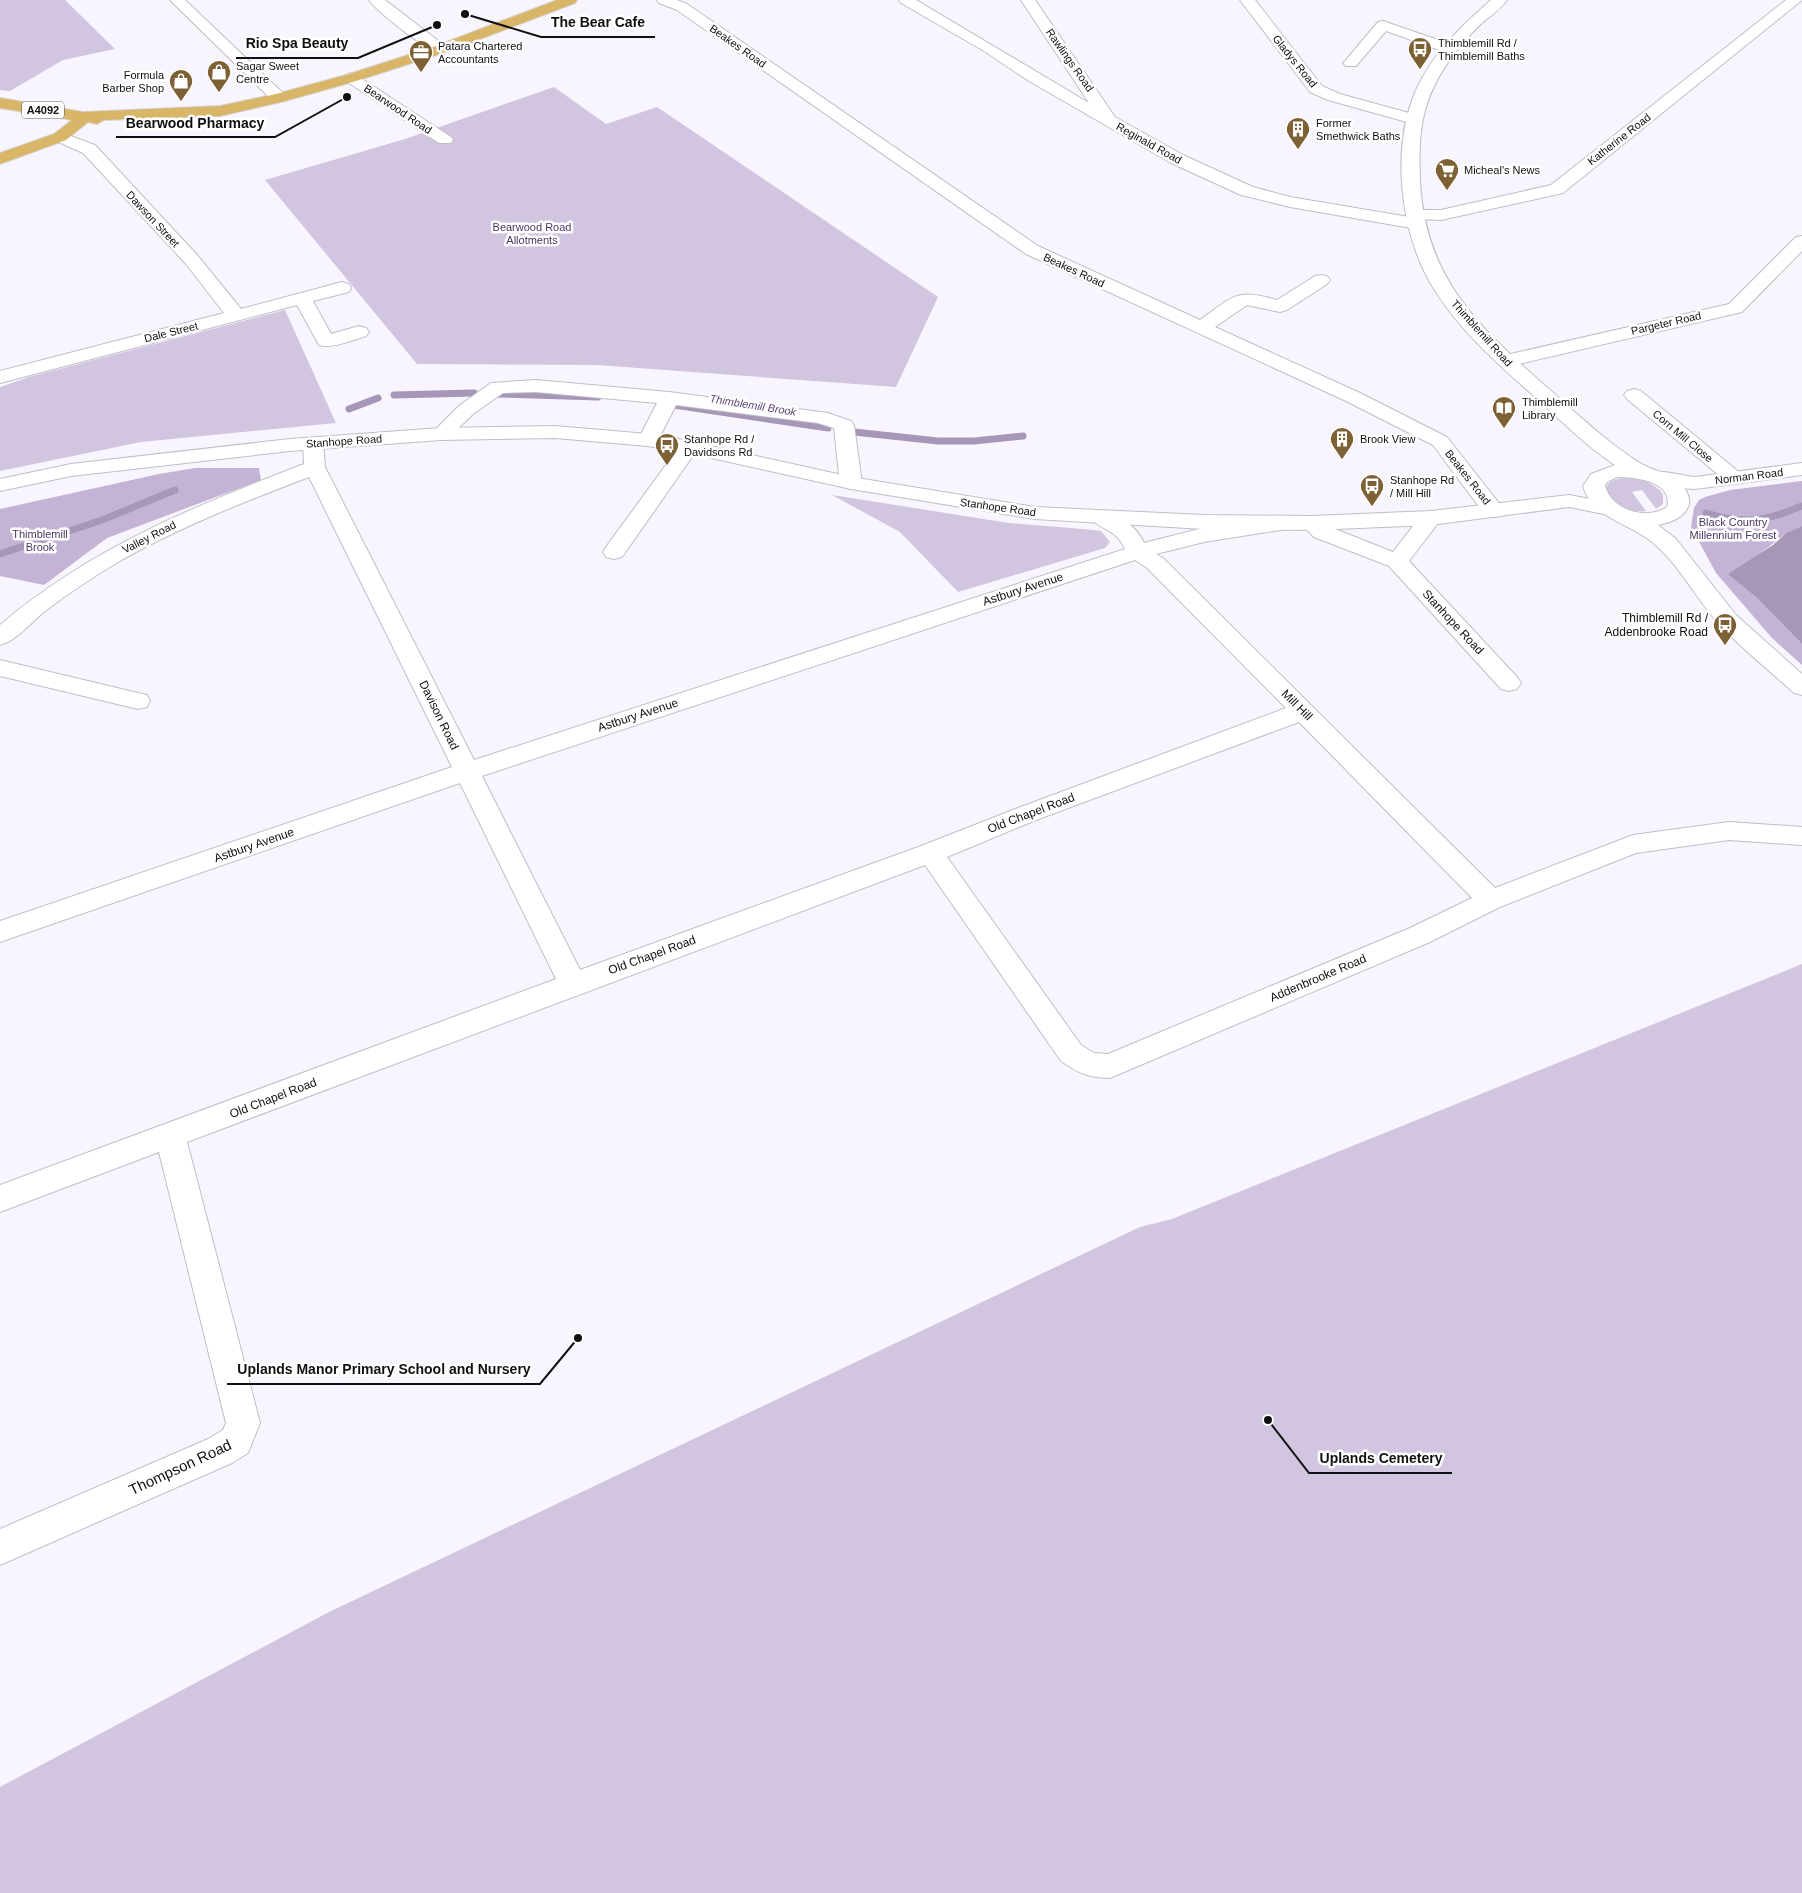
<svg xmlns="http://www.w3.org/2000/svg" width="1802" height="1893" viewBox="0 0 1802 1893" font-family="Arial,sans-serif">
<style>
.green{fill:#d2c5e0}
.forest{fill:#c3b3d4}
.water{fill:#a696b7}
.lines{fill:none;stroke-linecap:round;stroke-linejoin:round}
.stream{stroke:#a696b7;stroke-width:7}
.minor-casing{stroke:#c1bdc6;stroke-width:2}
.tertiary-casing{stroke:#c1bdc6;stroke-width:2}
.secondary-casing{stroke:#c1bdc6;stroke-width:2}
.primary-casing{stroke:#d4d4d4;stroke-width:2}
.minor{fill:#fff;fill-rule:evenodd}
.tertiary{fill:#fff;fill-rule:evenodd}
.secondary{fill:#fff;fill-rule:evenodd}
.primary{fill:#d9b567;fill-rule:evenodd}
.labels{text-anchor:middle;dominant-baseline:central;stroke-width:5;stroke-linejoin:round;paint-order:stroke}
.far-poi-label{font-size:11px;fill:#100f12;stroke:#fff;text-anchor:start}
.far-street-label{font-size:11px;fill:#100f12;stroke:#fff}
.shield{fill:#fff;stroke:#585759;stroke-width:1}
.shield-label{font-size:11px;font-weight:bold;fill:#100f12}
.far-park-label{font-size:11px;fill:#4c3562;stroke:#fff}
.far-water-label{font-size:11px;font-style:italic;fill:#5f4776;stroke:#fff}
.street-label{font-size:12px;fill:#100f12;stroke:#fff}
.poi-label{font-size:12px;fill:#100f12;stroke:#fff;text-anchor:end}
.near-street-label{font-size:15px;fill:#100f12;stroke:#fff}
.leader{fill:none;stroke:#100f12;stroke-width:2}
.callout-dot{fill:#100f12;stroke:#fff;stroke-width:2}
.callout-label{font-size:14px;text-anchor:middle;font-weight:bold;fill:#100f12;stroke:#fff;stroke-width:5;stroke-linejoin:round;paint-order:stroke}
</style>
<rect width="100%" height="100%" fill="#f9f5ff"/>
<!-- green -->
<g class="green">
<path d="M 0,0 L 65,0 L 115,49 L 63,60 L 10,91 L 0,90 Z"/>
<path d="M 554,87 L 606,124 L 657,107 L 938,297 L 896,387 L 597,365 L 417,364 L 265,180 L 405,139 Z"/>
<path d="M 285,310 L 336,423 L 141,442 L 0,471 L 0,387 L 29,377 Z"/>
<path d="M 1625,478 C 1640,478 1653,482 1663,494 L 1663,504 L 1656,509 L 1642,490 L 1632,492 L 1646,511 C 1628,513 1615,505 1605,492 C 1606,481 1615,479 1625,478 Z"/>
<path d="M 832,495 L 1009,523 L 1094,530 L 1101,531 L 1110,542 L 1105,548 L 958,592 L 900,532 Z"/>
<path d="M 1802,964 L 1802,1893 L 0,1893 L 0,1787 L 329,1612 L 1140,1227 L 1172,1219 Z"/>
</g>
<!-- forest -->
<g class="forest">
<path d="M 195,468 L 259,468 L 261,480 L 107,538 L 44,585 L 0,576 L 0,509 L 159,474 Z"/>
<path d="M 1802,481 L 1802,526 L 1786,533 L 1757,556 L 1755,596 L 1802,644 L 1802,665 L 1772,638 L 1716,573 L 1691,527 L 1694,508 L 1699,500 L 1705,497 L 1730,490 Z"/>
</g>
<!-- water -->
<path class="water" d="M 1802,526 L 1802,644 L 1755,596 L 1728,574 L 1773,545 L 1786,533 Z"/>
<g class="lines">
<!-- stream -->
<g class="stream">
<path d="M 498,394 L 598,397"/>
<path d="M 394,395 L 474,393"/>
<path d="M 674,405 L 828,428"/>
<path d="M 349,409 L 378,398"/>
<path d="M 854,432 L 938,441 L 974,441 L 1023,436"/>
<path d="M 1706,513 C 1744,525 1766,521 1802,506"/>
<path d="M 0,554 L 102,520 L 175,490"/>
</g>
<!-- minor casing -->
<g class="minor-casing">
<g id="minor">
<path d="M 170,0 L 185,0 L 285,95 L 287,98 L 285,101 L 273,101 Z"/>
<path d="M 369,0 L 385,0 L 449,49 L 446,52 C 442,53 439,54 435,52 C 421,45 377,12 369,0 Z"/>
<path d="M 657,0 L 677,0 L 687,4 L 1038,246 L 1200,320 C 1234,296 1235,288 1277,300 L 1315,276 L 1321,275 L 1327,276 L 1330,280 L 1327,284 L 1287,310 L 1280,312 L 1247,305 L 1215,327 L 1360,393 L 1447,437 L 1505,511 L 1502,516 L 1494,517 L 1486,516 L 1433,445 L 1346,401 L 1026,254 L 677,10 L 659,3 Z"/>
<path d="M 899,0 L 916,0 L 1089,103 L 1021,0 L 1035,0 L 1115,117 L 1183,155 L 1253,187 L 1290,197 L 1409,217 L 1406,214 L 1409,210 L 1441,210 L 1551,185 L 1786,0 L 1802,0 L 1563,193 L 1441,220 L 1420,219 L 1426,224 L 1423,228 L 1417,229 L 1290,207 L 1241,195 L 1171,163 L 1029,81 L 984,51 L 901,3 Z"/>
<path d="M 1240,0 L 1255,0 L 1322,86 L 1340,94 L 1420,116 L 1422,119 L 1420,122 L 1414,124 L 1328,100 L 1310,92 Z"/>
<path d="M 1383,21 L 1453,45 L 1456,48 L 1453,51 L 1448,53 L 1386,31 L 1356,66 L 1346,66 L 1343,63 L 1346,60 L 1378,22 Z"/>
<path d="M 351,73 L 356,75 L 451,137 L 453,140 L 451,143 L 439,143 L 346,81 L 343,78 L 346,75 Z"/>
<path d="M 60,132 L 95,145 L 198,256 L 241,309 L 342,282 L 349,284 L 351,288 L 349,292 L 313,301 L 331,334 L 359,326 L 366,328 L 369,332 L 366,336 C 352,340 333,349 319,345 L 297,305 L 0,383 L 0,371 L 224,313 L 186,264 L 83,153 L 54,140 L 52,137 L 54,134 Z"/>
<path d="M 1802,236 L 1802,251 L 1742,312 L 1506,367 L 1499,365 L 1496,361 L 1499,357 L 1506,355 L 1729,304 L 1796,237 Z"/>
<path d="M 536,380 L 669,392 L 828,413 L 851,421 L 854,425 L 862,483 L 858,487 L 851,489 L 844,487 L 840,483 L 834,428 L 818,423 L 676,405 L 658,440 L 655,444 L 648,446 L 641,444 L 638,440 L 657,403 L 536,392 L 503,393 L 473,414 L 448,438 L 441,440 L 434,438 L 431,434 L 459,406 L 491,383 Z"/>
<path d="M 1634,389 L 1641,391 L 1740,473 L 1744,477 L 1740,481 L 1733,483 L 1726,481 L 1627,399 L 1624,395 L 1627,391 Z"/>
<path d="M 313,438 L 320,440 L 323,444 L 325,467 L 474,760 L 1125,549 C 1116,528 1100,531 1090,517 L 1093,512 C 1113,508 1137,526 1144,543 L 1203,528 L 1279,517 L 1287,519 L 1290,524 L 1287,529 L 1204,542 L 1156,554 L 1163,558 L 1495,888 L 1633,835 L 1729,822 L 1802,827 L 1802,845 L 1729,840 L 1636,853 L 1500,907 L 1430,942 L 1110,1078 C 1087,1077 1080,1074 1061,1061 L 925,865 L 187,1142 L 260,1423 L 248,1453 L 232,1463 L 0,1565 L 0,1529 L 208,1439 L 223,1430 L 226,1423 L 159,1152 L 0,1212 L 0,1185 L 556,979 L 460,783 L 0,942 L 0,921 L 452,767 L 309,477 C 244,502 179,527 118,562 C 93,577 69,593 45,611 C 31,622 18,640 0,645 L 0,625 C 92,547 193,507 304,464 L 303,444 L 306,440 ZM 1135,560 L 1147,568 L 1286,708 L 1018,808 L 921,846 L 580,970 L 482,776 ZM 1299,722 L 1472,898 L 1410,928 L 1108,1054 L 1094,1053 L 1081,1045 L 947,857 L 1036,820 Z"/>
<path d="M 689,441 L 696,443 L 699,447 L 622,557 L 614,559 L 606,557 L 603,552 L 606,547 L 682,443 Z"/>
<path d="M 1431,511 L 1439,513 L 1442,518 L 1409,561 L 1517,677 L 1521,683 L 1517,689 L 1509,691 L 1501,689 L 1389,566 L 1314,537 L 1300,523 L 1303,518 L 1311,516 L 1319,518 L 1330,527 L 1393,552 L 1423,513 Z"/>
<path d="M 0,660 L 138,693 L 147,695 L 150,701 L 147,707 L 138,709 L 0,676 Z"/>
</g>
</g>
<!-- tertiary casing -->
<g class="tertiary-casing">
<g id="tertiary">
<path d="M 555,426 L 648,434 L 689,441 L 851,477 L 1035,507 L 1204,515 L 1311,516 L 1431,511 L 1569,495 L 1617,504 L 1620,509 L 1617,514 L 1609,515 L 1569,507 L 1431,525 L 1311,530 L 1204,529 L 1035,519 L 851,489 L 689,453 L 648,446 L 555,438 L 441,440 L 290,451 L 71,476 L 0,491 L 0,479 L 71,464 L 290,439 L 441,428 Z"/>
<path d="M 1802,463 L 1802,475 L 1695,489 L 1678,488 L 1650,481 L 1646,477 L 1650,473 C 1662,469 1681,476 1695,477 Z"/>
</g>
</g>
<!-- secondary casing -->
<g class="secondary-casing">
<path id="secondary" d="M 1491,0 L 1507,0 C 1501,9 1490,16 1482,23 C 1458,46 1436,74 1426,107 C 1419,131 1419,156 1420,181 C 1425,277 1476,324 1543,384 C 1569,406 1593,430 1621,450 C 1629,456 1640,464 1650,468 C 1659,472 1669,473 1677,480 C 1702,503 1685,520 1658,525 L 1676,539 L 1736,615 L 1802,674 L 1802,695 L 1794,693 C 1769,670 1742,649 1720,625 C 1696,599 1680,565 1652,542 C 1629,523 1592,518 1583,486 L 1591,474 L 1615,465 C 1585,445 1560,420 1534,396 C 1498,364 1460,331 1434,289 C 1399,234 1389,141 1420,82 C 1437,49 1464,24 1491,0 ZM 1617,477 C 1634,477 1674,481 1667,507 C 1646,521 1612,510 1605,486 L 1607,482 Z"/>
</g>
<!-- primary casing -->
<g class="primary-casing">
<path id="primary" d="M 557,0 L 577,0 L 575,3 L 446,52 L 356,81 L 285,101 L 220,116 L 104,120 L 97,124 L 88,122 L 66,140 L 0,164 L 0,153 L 54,134 L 72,120 L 0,108 L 0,98 L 83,112 L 220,106 L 276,94 L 346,75 L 436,46 Z"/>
</g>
<!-- minor -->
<use href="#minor" class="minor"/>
<!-- tertiary -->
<use href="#tertiary" class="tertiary"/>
<!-- secondary -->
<use href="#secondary" class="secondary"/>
<!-- primary -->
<use href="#primary" class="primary"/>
</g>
<!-- icons -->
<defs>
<g id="bus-pin" transform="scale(1.25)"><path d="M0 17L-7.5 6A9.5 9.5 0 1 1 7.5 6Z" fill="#7d6034" stroke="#fff"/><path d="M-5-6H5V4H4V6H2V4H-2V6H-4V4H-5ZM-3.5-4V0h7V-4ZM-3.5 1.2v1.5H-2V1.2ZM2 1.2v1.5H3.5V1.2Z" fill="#fff"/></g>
<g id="office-pin" transform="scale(1.25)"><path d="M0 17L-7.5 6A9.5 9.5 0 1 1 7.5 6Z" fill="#7d6034" stroke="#fff"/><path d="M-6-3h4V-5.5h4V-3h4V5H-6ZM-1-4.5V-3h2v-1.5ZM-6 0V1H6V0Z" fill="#fff"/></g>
<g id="shop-pin" transform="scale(1.25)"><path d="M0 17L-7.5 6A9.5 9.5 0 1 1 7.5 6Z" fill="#7d6034" stroke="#fff"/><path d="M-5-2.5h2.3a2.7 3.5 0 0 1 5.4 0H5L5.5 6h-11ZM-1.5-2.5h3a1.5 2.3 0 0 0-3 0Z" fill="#fff"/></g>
<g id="building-pin" transform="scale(1.25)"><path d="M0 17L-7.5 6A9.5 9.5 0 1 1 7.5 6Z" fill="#7d6034" stroke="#fff"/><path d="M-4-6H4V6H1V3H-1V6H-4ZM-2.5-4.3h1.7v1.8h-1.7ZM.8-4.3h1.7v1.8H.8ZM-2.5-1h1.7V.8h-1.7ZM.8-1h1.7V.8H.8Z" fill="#fff"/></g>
<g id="supermarket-pin" transform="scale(1.25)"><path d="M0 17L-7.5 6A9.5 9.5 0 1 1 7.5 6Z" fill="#7d6034" stroke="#fff"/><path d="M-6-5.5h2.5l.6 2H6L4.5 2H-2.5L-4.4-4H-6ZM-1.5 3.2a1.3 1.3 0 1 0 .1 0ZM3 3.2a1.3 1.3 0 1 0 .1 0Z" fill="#fff"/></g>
<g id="library-pin" transform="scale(1.25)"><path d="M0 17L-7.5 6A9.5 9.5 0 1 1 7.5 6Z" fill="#7d6034" stroke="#fff"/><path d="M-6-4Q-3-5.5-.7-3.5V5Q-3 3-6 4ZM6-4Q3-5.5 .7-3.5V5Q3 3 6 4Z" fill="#fff"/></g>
</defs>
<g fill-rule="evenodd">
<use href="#bus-pin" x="1420" y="49"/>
<use href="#office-pin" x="421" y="52"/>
<use href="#shop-pin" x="219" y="72"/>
<use href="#shop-pin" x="181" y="81"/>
<use href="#building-pin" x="1298" y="129"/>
<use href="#supermarket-pin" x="1447" y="170"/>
<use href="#library-pin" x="1504" y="408"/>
<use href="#building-pin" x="1342" y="439"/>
<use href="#bus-pin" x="667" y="445"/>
<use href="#bus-pin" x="1372" y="486"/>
<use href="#bus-pin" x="1725" y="625"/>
</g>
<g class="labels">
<!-- far-poi labels -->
<g class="far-poi-label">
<text x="1438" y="43">Thimblemill Rd /<tspan x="1438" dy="13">Thimblemill Baths</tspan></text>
<text x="438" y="46">Patara Chartered<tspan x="438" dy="13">Accountants</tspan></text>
<text x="236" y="66">Sagar Sweet<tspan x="236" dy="13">Centre</tspan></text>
<text x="164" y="75" text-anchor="end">Formula<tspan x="164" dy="13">Barber Shop</tspan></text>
<text x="1316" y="123">Former<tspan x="1316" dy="13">Smethwick Baths</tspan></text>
<text x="1464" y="170">Micheal's News</text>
<text x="1522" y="402">Thimblemill<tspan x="1522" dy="13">Library</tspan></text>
<text x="684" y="439">Stanhope Rd /<tspan x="684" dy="13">Davidsons Rd</tspan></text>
<text x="1360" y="439">Brook View</text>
<text x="1390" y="480">Stanhope Rd<tspan x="1390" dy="13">/ Mill Hill</tspan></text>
</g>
<!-- far-street labels -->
<g class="far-street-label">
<text transform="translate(738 46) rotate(35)">Beakes Road</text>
<text transform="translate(1070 60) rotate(55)">Rawlings Road</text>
<text transform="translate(1295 61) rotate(51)">Gladys Road</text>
<text transform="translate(398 109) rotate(34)">Bearwood Road</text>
<text transform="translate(1619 139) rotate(-38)">Katherine Road</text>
<text transform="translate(1149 143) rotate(29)">Reginald Road</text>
<text transform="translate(153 219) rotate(47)">Dawson Street</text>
<text transform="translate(1074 270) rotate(25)">Beakes Road</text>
<text transform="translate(1666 323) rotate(-13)">Pargeter Road</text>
<text transform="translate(171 332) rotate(-14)">Dale Street</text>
<text transform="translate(1482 333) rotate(48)">Thimblemill Road</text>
<text transform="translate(1683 436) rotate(40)">Corn Mill Close</text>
<text transform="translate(344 441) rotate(-4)">Stanhope Road</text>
<text transform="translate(1749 476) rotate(-7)">Norman Road</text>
<text transform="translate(1468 477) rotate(52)">Beakes Road</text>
<text transform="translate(998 507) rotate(8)">Stanhope Road</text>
<text transform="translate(149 537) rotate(-27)">Valley Road</text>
</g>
<!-- shield labels -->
<rect class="shield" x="22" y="101.5" width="42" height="17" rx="4"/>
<g class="shield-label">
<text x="43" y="110">A4092</text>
</g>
<!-- far-park labels -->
<g class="far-park-label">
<text x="532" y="227">Bearwood Road<tspan x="532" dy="13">Allotments</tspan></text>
<text x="1733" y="522">Black Country<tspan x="1733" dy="13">Millennium Forest</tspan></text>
<text x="40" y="534">Thimblemill<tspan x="40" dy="13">Brook</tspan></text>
</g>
<!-- far-water labels -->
<g class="far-water-label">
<text transform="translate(753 405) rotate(9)">Thimblemill Brook</text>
</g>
<!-- street labels -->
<g class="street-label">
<text transform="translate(1023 589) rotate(-18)">Astbury Avenue</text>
<text transform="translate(1453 622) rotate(47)">Stanhope Road</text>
<text transform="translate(1297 705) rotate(45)">Mill Hill</text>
<text transform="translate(439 715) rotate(64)">Davison Road</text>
<text transform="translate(638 715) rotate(-18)">Astbury Avenue</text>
<text transform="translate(1031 813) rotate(-21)">Old Chapel Road</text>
<text transform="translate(254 845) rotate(-19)">Astbury Avenue</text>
<text transform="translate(652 955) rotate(-20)">Old Chapel Road</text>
<text transform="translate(1318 978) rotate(-23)">Addenbrooke Road</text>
<text transform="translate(273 1098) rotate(-21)">Old Chapel Road</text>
</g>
<!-- poi labels -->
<g class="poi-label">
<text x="1708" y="618">Thimblemill Rd /<tspan x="1708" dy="14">Addenbrooke Road</tspan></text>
</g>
<!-- near-street labels -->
<g class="near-street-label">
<text transform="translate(180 1467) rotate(-25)">Thompson Road</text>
</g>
</g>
<!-- callouts -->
<path class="leader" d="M465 14L541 37H655M437 25L358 58H236M347 97L275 137H116M578 1338L540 1384H227M1268 1420L1309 1473H1452"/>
<g class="callout-dot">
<circle cx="465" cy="14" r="5"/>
<circle cx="437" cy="25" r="5"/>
<circle cx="347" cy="97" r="5"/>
<circle cx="578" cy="1338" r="5"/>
<circle cx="1268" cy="1420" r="5"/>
</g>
<g class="callout-label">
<text x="598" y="27">The Bear Cafe</text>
<text x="297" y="48">Rio Spa Beauty</text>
<text x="195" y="128">Bearwood Pharmacy</text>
<text x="384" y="1374">Uplands Manor Primary School and Nursery</text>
<text x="1381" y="1463">Uplands Cemetery</text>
</g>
</svg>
